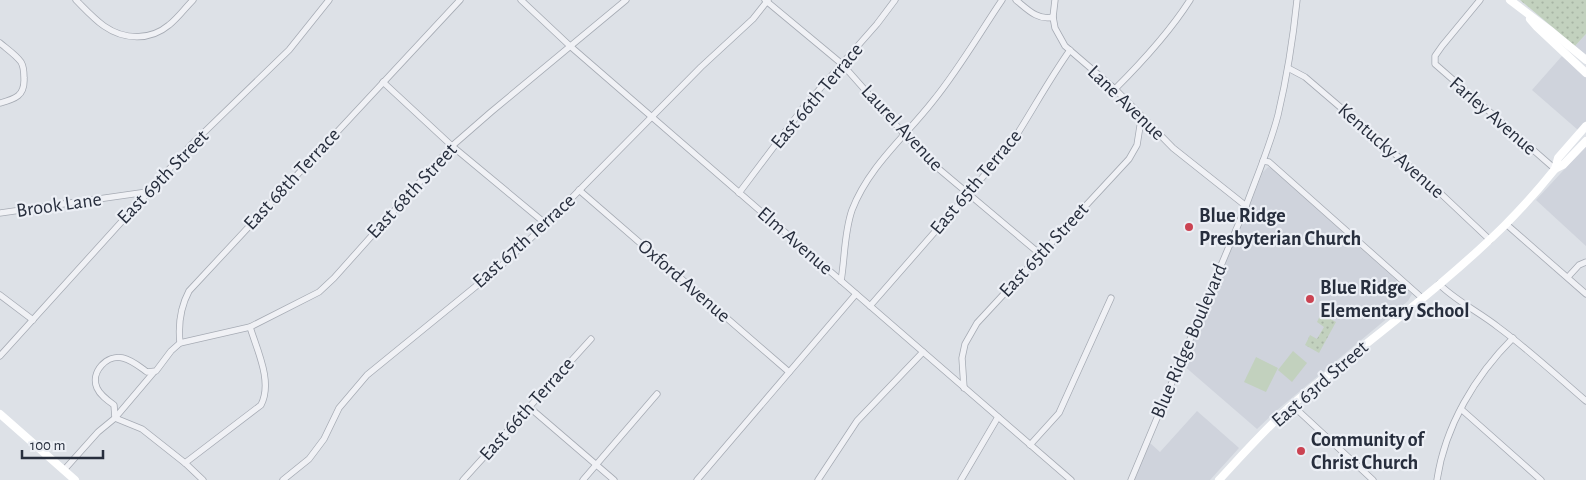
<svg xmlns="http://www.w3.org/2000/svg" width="1586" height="480" viewBox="0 0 1586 480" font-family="'Alegreya Sans',sans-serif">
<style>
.built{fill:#cfd3dc}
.grass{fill:url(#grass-dots)}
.garden{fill:#c2d1be}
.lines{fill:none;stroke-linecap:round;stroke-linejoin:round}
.street-casing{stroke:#a6abb4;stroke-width:7}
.street{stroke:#f0f1f5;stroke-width:5.5}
.secondary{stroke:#fff;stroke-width:8}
.poi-dot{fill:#cb4352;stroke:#eceff5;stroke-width:2}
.labels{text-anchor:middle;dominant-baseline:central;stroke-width:4.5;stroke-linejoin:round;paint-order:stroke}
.street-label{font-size:20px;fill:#272e3d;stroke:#eceff5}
.poi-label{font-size:20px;font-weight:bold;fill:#272e3d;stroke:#eceff5;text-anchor:start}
</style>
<defs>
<pattern id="grass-dots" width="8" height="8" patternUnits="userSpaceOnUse" patternTransform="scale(1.25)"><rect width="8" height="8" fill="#c2d1be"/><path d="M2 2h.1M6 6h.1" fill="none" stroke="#a7b4a4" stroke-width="1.8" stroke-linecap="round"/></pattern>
</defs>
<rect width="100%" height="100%" fill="#dde1e7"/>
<!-- built -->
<g class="built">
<path d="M 1586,34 L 1586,55 L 1575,46 Z"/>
<path d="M 1562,56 L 1586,77 L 1586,121 L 1578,130 L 1532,90 Z"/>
<path d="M 1586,146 L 1586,246 L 1536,200 Z"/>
<path d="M 1268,167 L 1271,168 L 1412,294 L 1408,301 L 1276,411 L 1257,429 L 1183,365 L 1263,172 Z"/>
<path d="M 1197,411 L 1239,448 L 1210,480 L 1134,480 L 1150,443 L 1160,452 Z"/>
</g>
<!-- grass -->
<g class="grass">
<path d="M 1520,0 L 1586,0 L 1586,34 L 1575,46 Z"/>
<path d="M 1321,314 L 1336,322 L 1319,353 L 1305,345 L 1310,335 L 1317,339 L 1324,327 L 1317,322 Z"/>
</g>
<!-- garden -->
<g class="garden">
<path d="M 1293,351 L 1307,363 L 1292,382 L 1278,370 Z"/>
<path d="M 1256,357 L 1278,368 L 1266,392 L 1244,382 Z"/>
</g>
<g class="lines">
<!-- street casing -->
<g class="street-casing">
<g id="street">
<path d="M 76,0 C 85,9 94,19 104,26 C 124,40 150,41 169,25 C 178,18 185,8 193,0"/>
<path d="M 521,0 L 570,46 L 1071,480"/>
<path d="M 765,0 L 842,64 L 904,134 L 933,164 L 1040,254"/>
<path d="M 1016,0 C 1027,9 1038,21 1053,17"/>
<path d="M 1055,0 L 1053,17 L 1055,28 L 1065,46 L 1115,89 L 1173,148 L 1246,206"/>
<path d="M 1480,0 L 1442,46 L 1435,56 L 1435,64 L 1555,169"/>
<path d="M 0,43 C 7,49 16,55 21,62 C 24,67 24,73 24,78 C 25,96 15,99 0,103"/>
<path d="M 1288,68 L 1305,77 L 1437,190 L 1490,240"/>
<path d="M 383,82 L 452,146 L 546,224"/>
<path d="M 1115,89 C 1143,61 1169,33 1190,0"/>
<path d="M 1263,161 L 1269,162 L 1422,298"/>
<path d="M 579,190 L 789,372"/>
<path d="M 739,193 L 803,108 L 877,24 L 895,0"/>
<path d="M 0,213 L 147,192"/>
<path d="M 1506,224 L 1586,294"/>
<path d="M 1568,277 L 1579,265 L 1586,262"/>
<path d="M 841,281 C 845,258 844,233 852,210 C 869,166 905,137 933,101 C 959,69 979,34 1002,0"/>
<path d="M 1439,284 C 1456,301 1479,312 1498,327 C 1529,350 1557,376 1586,401"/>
<path d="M 0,295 L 33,320"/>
<path d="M 870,306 L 1009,147 C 1030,115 1048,81 1070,50"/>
<path d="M 180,343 L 250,327 L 319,292 L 334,278 L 452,146 L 491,112 L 626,0"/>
<path d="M 0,356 L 191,145 L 289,50 L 329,0"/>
<path d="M 154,372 L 115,418 L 142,429 L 185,463 L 203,480"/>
<path d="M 964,388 L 962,358 L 965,344 L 977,323 L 1129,159 L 1137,145 L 1140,126 L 1145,120"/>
<path d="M 1292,405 L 1373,480"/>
<path d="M 529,407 L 614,480"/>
<path d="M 1461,409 L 1541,480"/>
<path d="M 1030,445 L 1059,413 L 1111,298"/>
<path d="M 185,463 L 261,405 C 273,382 257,350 250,327"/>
<path d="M 64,470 L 98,432 L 115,418 L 114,405 C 107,400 100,395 97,388 C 90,372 107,354 123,358 C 132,360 140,367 147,372 L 156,371 L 171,351 L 180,343 C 178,324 180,308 189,291 L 460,0"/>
<path d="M 283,480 L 309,459 L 324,439 L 339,408 L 367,375 L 502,265 L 546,224 L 701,67 L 753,19 L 768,0"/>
<path d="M 463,480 L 591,339"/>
<path d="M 583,480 L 657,394"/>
<path d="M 697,480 L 856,294"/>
<path d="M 818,480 L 857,421 L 923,352"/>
<path d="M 961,480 L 998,417"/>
<path d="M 1131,480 L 1246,206 C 1257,176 1270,146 1278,115 C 1287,77 1293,39 1297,0"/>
<path d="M 1437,480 C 1445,426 1475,376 1513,338"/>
</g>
</g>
<!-- street -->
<use href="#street" class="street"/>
<!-- secondary -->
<g class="secondary">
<path d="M 1510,0 L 1552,32 L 1586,60"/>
<path d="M 1530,19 L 1537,27 L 1586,73"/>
<path d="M 1555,169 L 1558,158 L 1586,126"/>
<path d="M 0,414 L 75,480"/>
<path d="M 1219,480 C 1243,454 1267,427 1293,404 C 1363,344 1439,290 1504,226 C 1522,208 1539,189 1555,169 L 1563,165 L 1586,141"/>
</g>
</g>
<!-- markers -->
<g class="poi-dot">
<circle cx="1189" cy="227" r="5"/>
<circle cx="1310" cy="299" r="5"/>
<circle cx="1301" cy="451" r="5"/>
</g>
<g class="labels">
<!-- street labels -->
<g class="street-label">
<text transform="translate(817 96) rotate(-50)">East 66th Terrace</text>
<text transform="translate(1126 103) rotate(44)">Lane Avenue</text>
<text transform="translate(1493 116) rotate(41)">Farley Avenue</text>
<text transform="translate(902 128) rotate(47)">Laurel Avenue</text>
<text transform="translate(1391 151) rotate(41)">Kentucky Avenue</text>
<text transform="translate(163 177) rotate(-46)">East 69th Street</text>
<text transform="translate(292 179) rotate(-47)">East 68th Terrace</text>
<text transform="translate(976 182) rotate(-50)">East 65th Terrace</text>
<text transform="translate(412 191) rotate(-47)">East 68th Street</text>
<text transform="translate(59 205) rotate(-8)">Brook Lane</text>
<text transform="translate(524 241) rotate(-42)">East 67th Terrace</text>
<text transform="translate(795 241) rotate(41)">Elm Avenue</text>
<text transform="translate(1044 250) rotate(-47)">East 65th Street</text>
<text transform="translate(684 281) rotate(41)">Oxford Avenue</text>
<text transform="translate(1189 341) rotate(-67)">Blue Ridge Boulevard</text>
<text transform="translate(1320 384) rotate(-41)">East 63rd Street</text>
<text transform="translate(527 409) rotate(-48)">East 66th Terrace</text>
</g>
<!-- poi labels -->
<g class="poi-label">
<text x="1199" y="216">Blue Ridge<tspan x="1199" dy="23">Presbyterian Church</tspan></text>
<text x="1320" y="288">Blue Ridge<tspan x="1320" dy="23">Elementary School</tspan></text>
<text x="1311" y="440">Community of<tspan x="1311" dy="23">Christ Church</tspan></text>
</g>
</g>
<!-- scale -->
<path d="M22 450v8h81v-8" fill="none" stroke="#272e3d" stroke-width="2.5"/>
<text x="30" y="450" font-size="15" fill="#272e3d" stroke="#eceff5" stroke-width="4" paint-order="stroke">100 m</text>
</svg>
